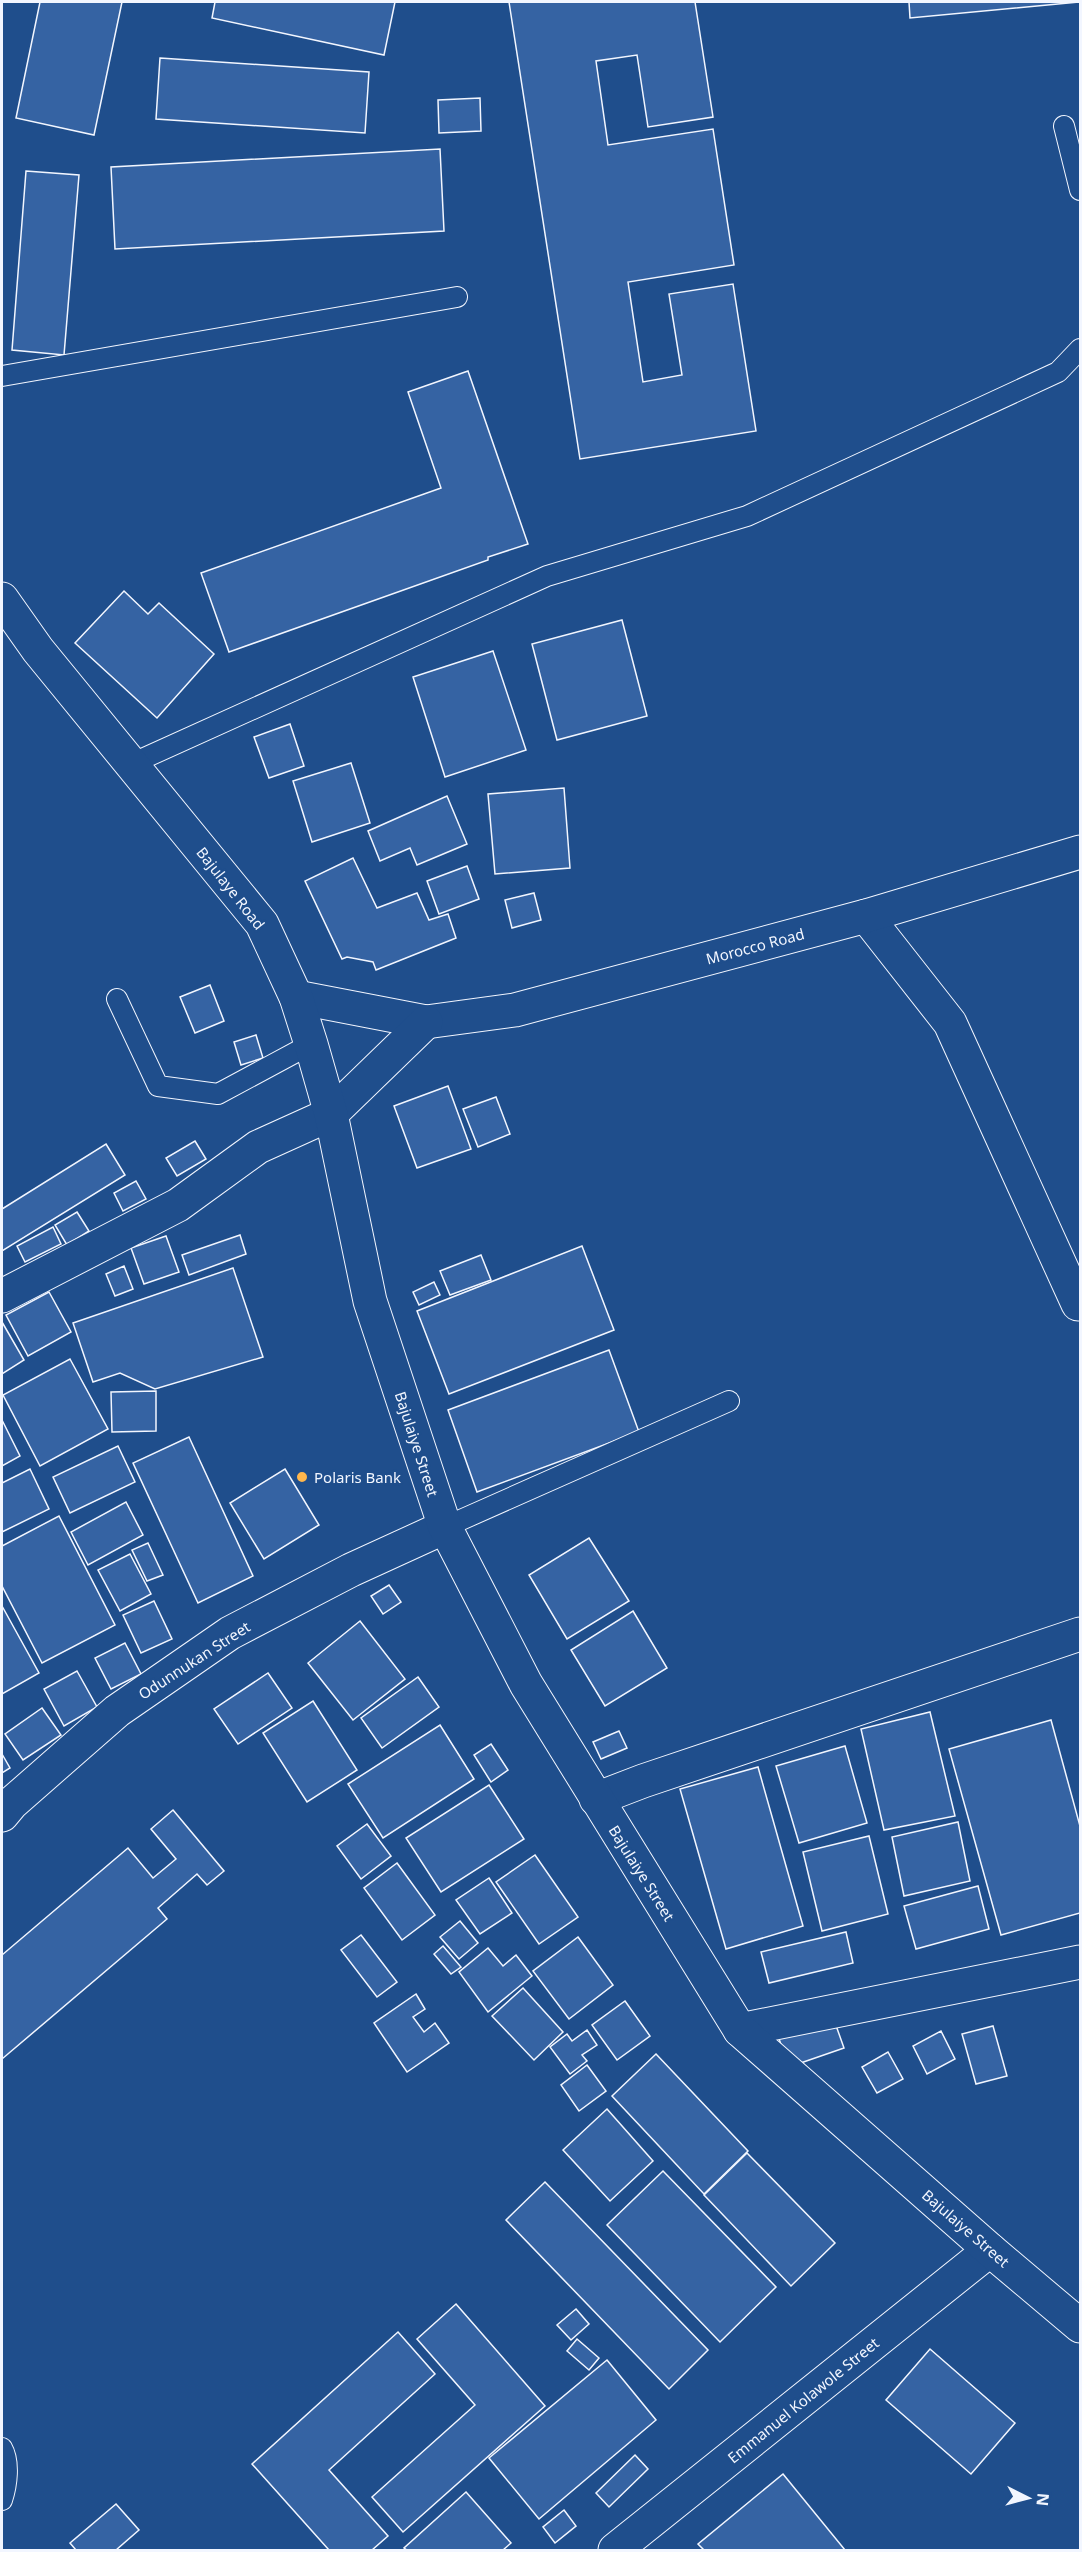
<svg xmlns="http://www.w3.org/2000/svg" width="1082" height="2552" viewBox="0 0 1082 2552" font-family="'Noto Sans',sans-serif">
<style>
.building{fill:#3563a3;stroke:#f2f6ff;stroke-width:1.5}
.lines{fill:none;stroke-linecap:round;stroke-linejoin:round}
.lane-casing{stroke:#f2f6ff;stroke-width:22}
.street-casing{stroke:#f2f6ff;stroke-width:35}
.secondary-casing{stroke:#f2f6ff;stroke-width:35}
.lane{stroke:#1f4e8c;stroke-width:20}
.street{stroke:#1f4e8c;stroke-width:33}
.secondary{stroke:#1f4e8c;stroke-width:33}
.poi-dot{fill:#ffb74d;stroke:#1f4e8c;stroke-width:2}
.labels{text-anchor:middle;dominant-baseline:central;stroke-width:4.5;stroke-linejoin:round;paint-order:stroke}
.street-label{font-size:15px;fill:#f2f6ff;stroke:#1f4e8c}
.poi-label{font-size:15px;fill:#f2f6ff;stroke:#1f4e8c;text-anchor:start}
</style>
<rect width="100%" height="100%" fill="#1f4e8c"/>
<!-- building -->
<g class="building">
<path d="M 40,2 L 122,2 L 94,135 L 16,118 Z"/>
<path d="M 215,2 L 395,2 L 384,55 L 212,18 Z"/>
<path d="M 509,2 L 695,2 L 713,117 L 648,127 L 637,55 L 596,61 L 608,145 L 713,129 L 734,265 L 628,282 L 643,382 L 682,375 L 669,294 L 733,284 L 756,431 L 580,459 Z"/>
<path d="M 909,2 L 1079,2 L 910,18 Z"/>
<path d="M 160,58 L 369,72 L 365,133 L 156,119 Z"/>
<path d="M 480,98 L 481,131 L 439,133 L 438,100 Z"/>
<path d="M 440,149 L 444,231 L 115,249 L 111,167 Z"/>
<path d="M 26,171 L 79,175 L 64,355 L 12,350 Z"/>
<path d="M 468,371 L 528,544 L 488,557 L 488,560 L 229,652 L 201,573 L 441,488 L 408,392 Z"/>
<path d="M 124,591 L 148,614 L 159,603 L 214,654 L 157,718 L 75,643 Z"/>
<path d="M 622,620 L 647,716 L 557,740 L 532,644 Z"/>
<path d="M 493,651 L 526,750 L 445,777 L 413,677 Z"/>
<path d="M 290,724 L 304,766 L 269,778 L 254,737 Z"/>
<path d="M 351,763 L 370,823 L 312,842 L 293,781 Z"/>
<path d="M 564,788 L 570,868 L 495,874 L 488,794 Z"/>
<path d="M 447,796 L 467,844 L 417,865 L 410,848 L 380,861 L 368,831 Z"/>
<path d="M 353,858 L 377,908 L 417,893 L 429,920 L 448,914 L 456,938 L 376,970 L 373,962 L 347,957 L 342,959 L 305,881 Z"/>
<path d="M 467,866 L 479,899 L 439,914 L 427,881 Z"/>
<path d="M 534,893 L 541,920 L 512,928 L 505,900 Z"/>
<path d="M 210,985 L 224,1021 L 195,1033 L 180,997 Z"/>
<path d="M 256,1035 L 263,1058 L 241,1065 L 234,1042 Z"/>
<path d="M 448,1086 L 471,1149 L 417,1168 L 394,1106 Z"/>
<path d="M 496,1097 L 510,1134 L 478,1147 L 463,1109 Z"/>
<path d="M 195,1141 L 206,1159 L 177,1176 L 166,1158 Z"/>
<path d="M 106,1144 L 125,1175 L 2,1251 L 2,1209 Z"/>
<path d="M 136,1181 L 146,1199 L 123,1211 L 114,1193 Z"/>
<path d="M 77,1212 L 89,1231 L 67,1245 L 55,1225 Z"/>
<path d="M 53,1227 L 61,1244 L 25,1262 L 17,1246 Z"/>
<path d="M 240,1235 L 246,1254 L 189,1275 L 182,1255 Z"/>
<path d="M 166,1236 L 179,1272 L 144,1284 L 131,1248 Z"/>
<path d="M 582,1246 L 614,1330 L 449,1394 L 417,1311 Z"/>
<path d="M 481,1255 L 491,1280 L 450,1295 L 440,1271 Z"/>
<path d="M 124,1266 L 133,1289 L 115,1296 L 106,1274 Z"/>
<path d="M 233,1268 L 263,1357 L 155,1389 L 120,1373 L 93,1382 L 73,1323 Z"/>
<path d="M 434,1282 L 440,1295 L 419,1305 L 413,1292 Z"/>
<path d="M 49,1292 L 71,1332 L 28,1356 L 6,1315 Z"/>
<path d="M 2,1322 L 24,1360 L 2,1374 Z"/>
<path d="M 609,1350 L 639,1432 L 477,1492 L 448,1410 Z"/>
<path d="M 70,1359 L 108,1429 L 40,1466 L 3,1395 Z"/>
<path d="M 156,1391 L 156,1431 L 112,1432 L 111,1392 Z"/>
<path d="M 2,1420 L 20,1456 L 2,1466 Z"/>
<path d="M 189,1437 L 253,1576 L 198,1603 L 133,1463 Z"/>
<path d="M 118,1446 L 135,1482 L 70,1513 L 53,1477 Z"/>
<path d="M 30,1469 L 49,1509 L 2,1532 L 2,1483 Z"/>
<path d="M 285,1469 L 319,1525 L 264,1559 L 230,1503 Z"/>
<path d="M 126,1502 L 143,1535 L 88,1565 L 71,1532 Z"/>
<path d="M 59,1516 L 115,1625 L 42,1663 L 2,1586 L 2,1546 Z"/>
<path d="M 589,1538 L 629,1601 L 567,1639 L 529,1575 Z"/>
<path d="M 148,1543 L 163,1575 L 147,1581 L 132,1550 Z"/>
<path d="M 130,1554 L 151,1594 L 120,1611 L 98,1570 Z"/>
<path d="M 389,1585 L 401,1602 L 383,1614 L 371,1596 Z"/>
<path d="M 154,1601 L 172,1639 L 141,1653 L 123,1615 Z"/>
<path d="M 2,1606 L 39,1673 L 2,1694 Z"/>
<path d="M 633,1611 L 667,1668 L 605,1706 L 571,1650 Z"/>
<path d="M 360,1621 L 405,1679 L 353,1720 L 308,1663 Z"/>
<path d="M 125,1643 L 141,1674 L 111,1689 L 95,1658 Z"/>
<path d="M 77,1671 L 97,1707 L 64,1726 L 44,1689 Z"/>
<path d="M 268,1673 L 292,1708 L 238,1744 L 214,1709 Z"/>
<path d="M 418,1677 L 439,1707 L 382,1748 L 361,1718 Z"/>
<path d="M 313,1701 L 357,1770 L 307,1802 L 263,1733 Z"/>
<path d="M 42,1708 L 61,1735 L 23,1760 L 5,1734 Z"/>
<path d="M 930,1712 L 955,1816 L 884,1830 L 861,1729 Z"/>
<path d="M 1051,1720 L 1080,1826 L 1080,1913 L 1001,1935 L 949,1749 Z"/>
<path d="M 440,1725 L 474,1779 L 383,1838 L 348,1784 Z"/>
<path d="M 619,1731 L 627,1748 L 601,1759 L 593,1742 Z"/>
<path d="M 491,1744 L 508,1770 L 491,1782 L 474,1755 Z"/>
<path d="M 845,1746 L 867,1823 L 799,1843 L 776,1766 Z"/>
<path d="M 2,1754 L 10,1768 L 2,1773 Z"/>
<path d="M 758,1767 L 803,1926 L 726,1949 L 680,1789 Z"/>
<path d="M 489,1785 L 524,1839 L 441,1892 L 406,1838 Z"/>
<path d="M 173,1810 L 224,1871 L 207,1885 L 197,1874 L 158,1908 L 167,1919 L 2,2059 L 2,1955 L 128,1848 L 153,1878 L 176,1859 L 151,1829 Z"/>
<path d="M 958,1822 L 970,1881 L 904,1896 L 892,1837 Z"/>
<path d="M 367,1824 L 391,1856 L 361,1879 L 337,1846 Z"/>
<path d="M 869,1836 L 888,1914 L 822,1931 L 803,1852 Z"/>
<path d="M 535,1855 L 578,1917 L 539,1944 L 496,1882 Z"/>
<path d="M 397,1863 L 435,1915 L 402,1940 L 364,1888 Z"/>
<path d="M 489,1878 L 512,1913 L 480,1934 L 456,1900 Z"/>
<path d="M 978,1886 L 989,1929 L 916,1949 L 904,1906 Z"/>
<path d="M 460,1921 L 478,1943 L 459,1959 L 440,1937 Z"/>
<path d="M 846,1932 L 853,1963 L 769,1983 L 761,1952 Z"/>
<path d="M 361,1935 L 397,1982 L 377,1997 L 341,1950 Z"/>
<path d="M 578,1937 L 613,1985 L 569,2019 L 533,1971 Z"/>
<path d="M 443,1946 L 461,1967 L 451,1974 L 434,1954 Z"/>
<path d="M 488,1948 L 503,1966 L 516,1955 L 532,1976 L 488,2012 L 459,1972 Z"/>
<path d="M 523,1988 L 563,2032 L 534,2060 L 492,2016 Z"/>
<path d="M 416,1994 L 425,2009 L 413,2017 L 424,2032 L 435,2023 L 449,2043 L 407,2072 L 374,2023 Z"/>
<path d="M 625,2001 L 650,2036 L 617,2060 L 592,2025 Z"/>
<path d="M 833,2017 L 844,2048 L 789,2067 L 778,2036 Z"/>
<path d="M 993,2026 L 1007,2076 L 976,2084 L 962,2034 Z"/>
<path d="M 587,2030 L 597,2045 L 582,2055 L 587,2061 L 570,2074 L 550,2047 L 567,2034 L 572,2041 Z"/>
<path d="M 941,2031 L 955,2059 L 927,2074 L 913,2046 Z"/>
<path d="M 888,2052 L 903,2079 L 877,2093 L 862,2067 Z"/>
<path d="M 656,2054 L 748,2151 L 704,2194 L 612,2096 Z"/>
<path d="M 587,2065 L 606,2091 L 579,2111 L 561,2085 Z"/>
<path d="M 607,2109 L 653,2161 L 610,2201 L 563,2150 Z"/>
<path d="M 747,2153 L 835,2243 L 791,2286 L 704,2195 Z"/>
<path d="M 663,2171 L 776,2287 L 720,2342 L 607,2225 Z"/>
<path d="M 545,2182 L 708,2350 L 669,2389 L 506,2220 Z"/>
<path d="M 456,2304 L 545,2406 L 403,2532 L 372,2497 L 475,2405 L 417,2339 Z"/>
<path d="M 576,2309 L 589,2324 L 571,2340 L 557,2325 Z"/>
<path d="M 398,2332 L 435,2374 L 329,2470 L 388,2536 L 372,2550 L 329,2550 L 252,2464 Z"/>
<path d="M 577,2339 L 599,2358 L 589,2370 L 567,2351 Z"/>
<path d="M 930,2349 L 1015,2423 L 971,2474 L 886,2400 Z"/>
<path d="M 607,2360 L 656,2420 L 539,2519 L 489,2458 Z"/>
<path d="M 635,2455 L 648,2469 L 609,2507 L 596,2493 Z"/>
<path d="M 783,2474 L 845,2550 L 704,2550 L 698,2544 Z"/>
<path d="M 466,2492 L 511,2543 L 503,2550 L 407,2550 L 404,2548 Z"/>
<path d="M 116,2504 L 139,2530 L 116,2550 L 76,2550 L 70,2543 Z"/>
<path d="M 564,2510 L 576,2526 L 555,2543 L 543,2527 Z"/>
</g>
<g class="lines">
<!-- lane casing -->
<g class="lane-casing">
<g id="lane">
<path d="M 1064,126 L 1080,190"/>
<path d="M 2,376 L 457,297"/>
<path d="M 131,764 L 547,576 L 747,516 L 1058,372 L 1080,349"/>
<path d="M 117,999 L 158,1086 L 218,1094 L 311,1044"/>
<path d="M 445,1527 L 729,1401"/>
<path d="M 2,2448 C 10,2462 7,2485 2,2500"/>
</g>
</g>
<!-- street casing -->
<g class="street-casing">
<g id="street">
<path d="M 866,916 L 950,1023 L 1078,1304 L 1080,1304"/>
<path d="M 296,997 L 426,1022 L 515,1010 L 866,916 L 1080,852"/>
<path d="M 2,1296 L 178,1205 L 258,1147 L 331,1114 L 426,1022"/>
<path d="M 596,1799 L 643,1781 L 1080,1634"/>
<path d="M 2,1815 L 12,1803 L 117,1711 L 230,1633 L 351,1570 L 445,1527"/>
<path d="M 740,2030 L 1080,1962"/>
<path d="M 615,2550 L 990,2250"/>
</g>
</g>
<!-- secondary casing -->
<g class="secondary-casing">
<path id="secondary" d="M 2,599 L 38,650 L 262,924 L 296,997 L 311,1044 L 331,1114 L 370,1301 L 445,1527 L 526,1684 L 740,2030 L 990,2250 L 1080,2326"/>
</g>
<!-- lane -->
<use href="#lane" class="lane"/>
<!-- street -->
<use href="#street" class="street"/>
<!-- secondary -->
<use href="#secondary" class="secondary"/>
</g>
<!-- markers -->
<circle class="poi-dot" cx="302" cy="1477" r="6"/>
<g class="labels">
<!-- street labels -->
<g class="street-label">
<text transform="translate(231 888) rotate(52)">Bajulaye Road</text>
<text transform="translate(755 946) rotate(-15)">Morocco Road</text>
<text transform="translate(417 1444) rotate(72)">Bajulaiye Street</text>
<text transform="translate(194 1660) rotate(-33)">Odunnukan Street</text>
<text transform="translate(642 1873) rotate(58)">Bajulaiye Street</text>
<text transform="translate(966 2228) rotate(41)">Bajulaiye Street</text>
<text transform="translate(803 2400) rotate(-39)">Emmanuel Kolawole Street</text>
</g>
<!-- poi labels -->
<g class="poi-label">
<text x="314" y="1477">Polaris Bank</text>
</g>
</g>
<!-- border -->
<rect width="1082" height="2552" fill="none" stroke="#f2f6ff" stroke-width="6"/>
<!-- north arrow -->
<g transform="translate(1028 2498) rotate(96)" stroke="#1f4e8c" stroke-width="4.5" paint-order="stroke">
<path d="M0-4.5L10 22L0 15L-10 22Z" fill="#f2f6ff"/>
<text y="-9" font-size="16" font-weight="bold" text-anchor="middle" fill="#f2f6ff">N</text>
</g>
</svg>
